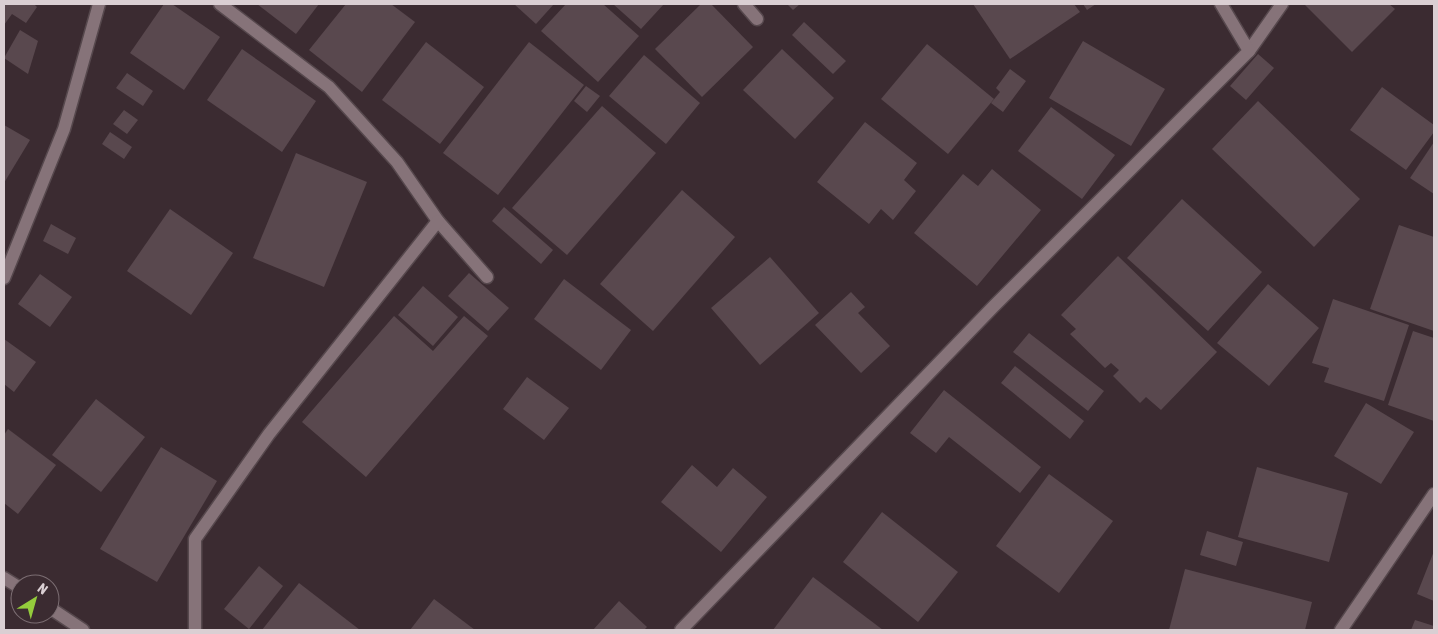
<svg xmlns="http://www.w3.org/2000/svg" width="1438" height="634" viewBox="0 0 1438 634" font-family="'Asap Condensed',sans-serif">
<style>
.building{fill:#59484e}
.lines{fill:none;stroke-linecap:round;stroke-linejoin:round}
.minor-casing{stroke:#56484d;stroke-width:15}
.minor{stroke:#867379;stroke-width:12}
</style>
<rect width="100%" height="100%" fill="#3b2b31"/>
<!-- building -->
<g class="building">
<path d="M 4,4 L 34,4 L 37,7 L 26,23 L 12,14 L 4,25 Z"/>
<path d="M 164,4 L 172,4 L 220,37 L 184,90 L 130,53 Z"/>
<path d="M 257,4 L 319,4 L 296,34 Z"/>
<path d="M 346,4 L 391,4 L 415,22 L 362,92 L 309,50 Z"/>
<path d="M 514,4 L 554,4 L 536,24 Z"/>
<path d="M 566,4 L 603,4 L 639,36 L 598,82 L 541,31 Z"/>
<path d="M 613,4 L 664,4 L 641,29 Z"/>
<path d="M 701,4 L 711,4 L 753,47 L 702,97 L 655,49 Z"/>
<path d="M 787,4 L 800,4 L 793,10 Z"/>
<path d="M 973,4 L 1074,4 L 1080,12 L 1010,59 Z"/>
<path d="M 1083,4 L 1096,4 L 1087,10 Z"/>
<path d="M 1304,4 L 1389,4 L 1395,9 L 1352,52 Z"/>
<path d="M 804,22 L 846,61 L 833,74 L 792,35 Z"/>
<path d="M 20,30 L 38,41 L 28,74 L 4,58 Z"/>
<path d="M 1083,41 L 1165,89 L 1131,146 L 1049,98 Z"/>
<path d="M 426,42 L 484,87 L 440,144 L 382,100 Z"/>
<path d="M 529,42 L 584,85 L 498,195 L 443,153 Z"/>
<path d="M 927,44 L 994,99 L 948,154 L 881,99 Z"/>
<path d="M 242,49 L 316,101 L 282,152 L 207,100 Z"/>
<path d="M 782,49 L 834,98 L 795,139 L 743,90 Z"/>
<path d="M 1258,54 L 1274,68 L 1246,100 L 1230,86 Z"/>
<path d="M 644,55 L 700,103 L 666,144 L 609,96 Z"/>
<path d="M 1010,69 L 1026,81 L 1003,112 L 991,103 L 1000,92 L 996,88 Z"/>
<path d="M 127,73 L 153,91 L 143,106 L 116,88 Z"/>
<path d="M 586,86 L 600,96 L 587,112 L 574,101 Z"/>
<path d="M 1382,87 L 1434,125 L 1434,132 L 1406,170 L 1350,130 Z"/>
<path d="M 1258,101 L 1360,199 L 1314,247 L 1212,149 Z"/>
<path d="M 602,106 L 656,153 L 567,255 L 512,208 Z"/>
<path d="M 1051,107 L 1115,155 L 1082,199 L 1018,151 Z"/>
<path d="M 124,110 L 138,120 L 127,134 L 113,124 Z"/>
<path d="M 865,122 L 917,163 L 904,180 L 916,191 L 893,220 L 881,209 L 869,224 L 817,182 Z"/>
<path d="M 4,125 L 30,140 L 4,183 Z"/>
<path d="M 110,132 L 132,147 L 124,159 L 102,144 Z"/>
<path d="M 1434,142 L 1434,194 L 1410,178 Z"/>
<path d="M 296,153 L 367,182 L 324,287 L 253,258 Z"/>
<path d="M 992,169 L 1041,210 L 977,286 L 914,233 L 963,174 L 978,186 Z"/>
<path d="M 682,190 L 735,237 L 653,331 L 600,284 Z"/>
<path d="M 1182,199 L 1262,272 L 1208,331 L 1127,258 Z"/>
<path d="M 504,207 L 553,250 L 541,264 L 492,221 Z"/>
<path d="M 170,209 L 233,253 L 191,315 L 127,271 Z"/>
<path d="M 51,224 L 76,238 L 68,254 L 43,241 Z"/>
<path d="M 1399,225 L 1434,237 L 1434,331 L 1370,309 Z"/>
<path d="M 1118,256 L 1217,352 L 1161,410 L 1146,397 L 1140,403 L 1113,376 L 1119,370 L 1111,363 L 1105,368 L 1070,334 L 1076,329 L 1061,315 Z"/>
<path d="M 770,257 L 819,313 L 760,365 L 711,308 Z"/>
<path d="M 469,273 L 509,308 L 488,331 L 448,296 Z"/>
<path d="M 40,274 L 72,297 L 50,327 L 18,304 Z"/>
<path d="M 564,279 L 631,330 L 601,370 L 534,319 Z"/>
<path d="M 1268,284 L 1319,328 L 1269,386 L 1217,343 Z"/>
<path d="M 423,286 L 458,317 L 433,346 L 398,315 Z"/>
<path d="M 851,292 L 865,307 L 858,313 L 890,346 L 861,373 L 815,325 Z"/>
<path d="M 1333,299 L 1409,325 L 1384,401 L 1324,382 L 1329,368 L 1312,363 Z"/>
<path d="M 394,316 L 433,351 L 464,316 L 488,336 L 366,477 L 302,422 Z"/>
<path d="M 1413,331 L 1434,338 L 1434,421 L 1388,405 Z"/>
<path d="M 1029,333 L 1104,391 L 1088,411 L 1013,352 Z"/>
<path d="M 4,339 L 36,362 L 14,392 L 4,384 Z"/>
<path d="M 1015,366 L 1084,421 L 1070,439 L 1001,383 Z"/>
<path d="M 527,377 L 569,408 L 544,440 L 503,409 Z"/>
<path d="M 944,390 L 1041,467 L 1020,493 L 949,437 L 936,453 L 910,433 Z"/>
<path d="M 96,399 L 145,437 L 101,492 L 52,455 Z"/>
<path d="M 1366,403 L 1414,432 L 1381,484 L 1334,456 Z"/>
<path d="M 8,429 L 56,465 L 18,514 L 4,503 L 4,435 Z"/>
<path d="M 161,447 L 217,481 L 157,582 L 100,549 Z"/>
<path d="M 692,465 L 717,487 L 733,468 L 767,497 L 721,552 L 661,502 Z"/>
<path d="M 1257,467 L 1348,493 L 1329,562 L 1238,537 Z"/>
<path d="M 1049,474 L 1113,521 L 1059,593 L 996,546 Z"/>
<path d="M 882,512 L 958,572 L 918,622 L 843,562 Z"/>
<path d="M 1207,531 L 1243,542 L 1236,566 L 1200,555 Z"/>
<path d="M 1434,551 L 1434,601 L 1417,594 Z"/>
<path d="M 259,566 L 283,586 L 249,629 L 224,609 Z"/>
<path d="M 1185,569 L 1312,602 L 1305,630 L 1169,630 Z"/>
<path d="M 813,577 L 883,630 L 773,630 Z"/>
<path d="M 299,583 L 360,630 L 262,630 Z"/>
<path d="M 434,599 L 475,630 L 410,630 Z"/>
<path d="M 619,601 L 647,627 L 644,630 L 593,630 Z"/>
<path d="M 1415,620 L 1434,626 L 1434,630 L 1411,630 Z"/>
</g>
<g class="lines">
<!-- minor casing -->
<g class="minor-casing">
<g id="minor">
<path d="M 220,4 L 329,87 L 397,162 L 438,221 L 487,277"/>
<path d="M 744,4 L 757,19"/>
<path d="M 1249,51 L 1282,4"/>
<path d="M 4,278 L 64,129 L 99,4"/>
<path d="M 4,578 L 20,588"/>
<path d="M 50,608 L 83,630"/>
<path d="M 195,630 L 195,539 L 269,434 L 438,221"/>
<path d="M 681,630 L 993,307 L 1249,51 L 1221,4"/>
<path d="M 1341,630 L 1434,494"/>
</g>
</g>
<!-- minor -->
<use href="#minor" class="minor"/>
</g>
<!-- border -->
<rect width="1438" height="634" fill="none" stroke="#dacfd3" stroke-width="10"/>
<!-- north arrow -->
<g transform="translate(35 599) rotate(37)"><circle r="24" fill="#3b2b31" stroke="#7b6d72"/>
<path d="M0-4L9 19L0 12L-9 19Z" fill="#94cc3c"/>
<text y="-8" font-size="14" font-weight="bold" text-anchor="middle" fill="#dacfd3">N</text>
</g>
</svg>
